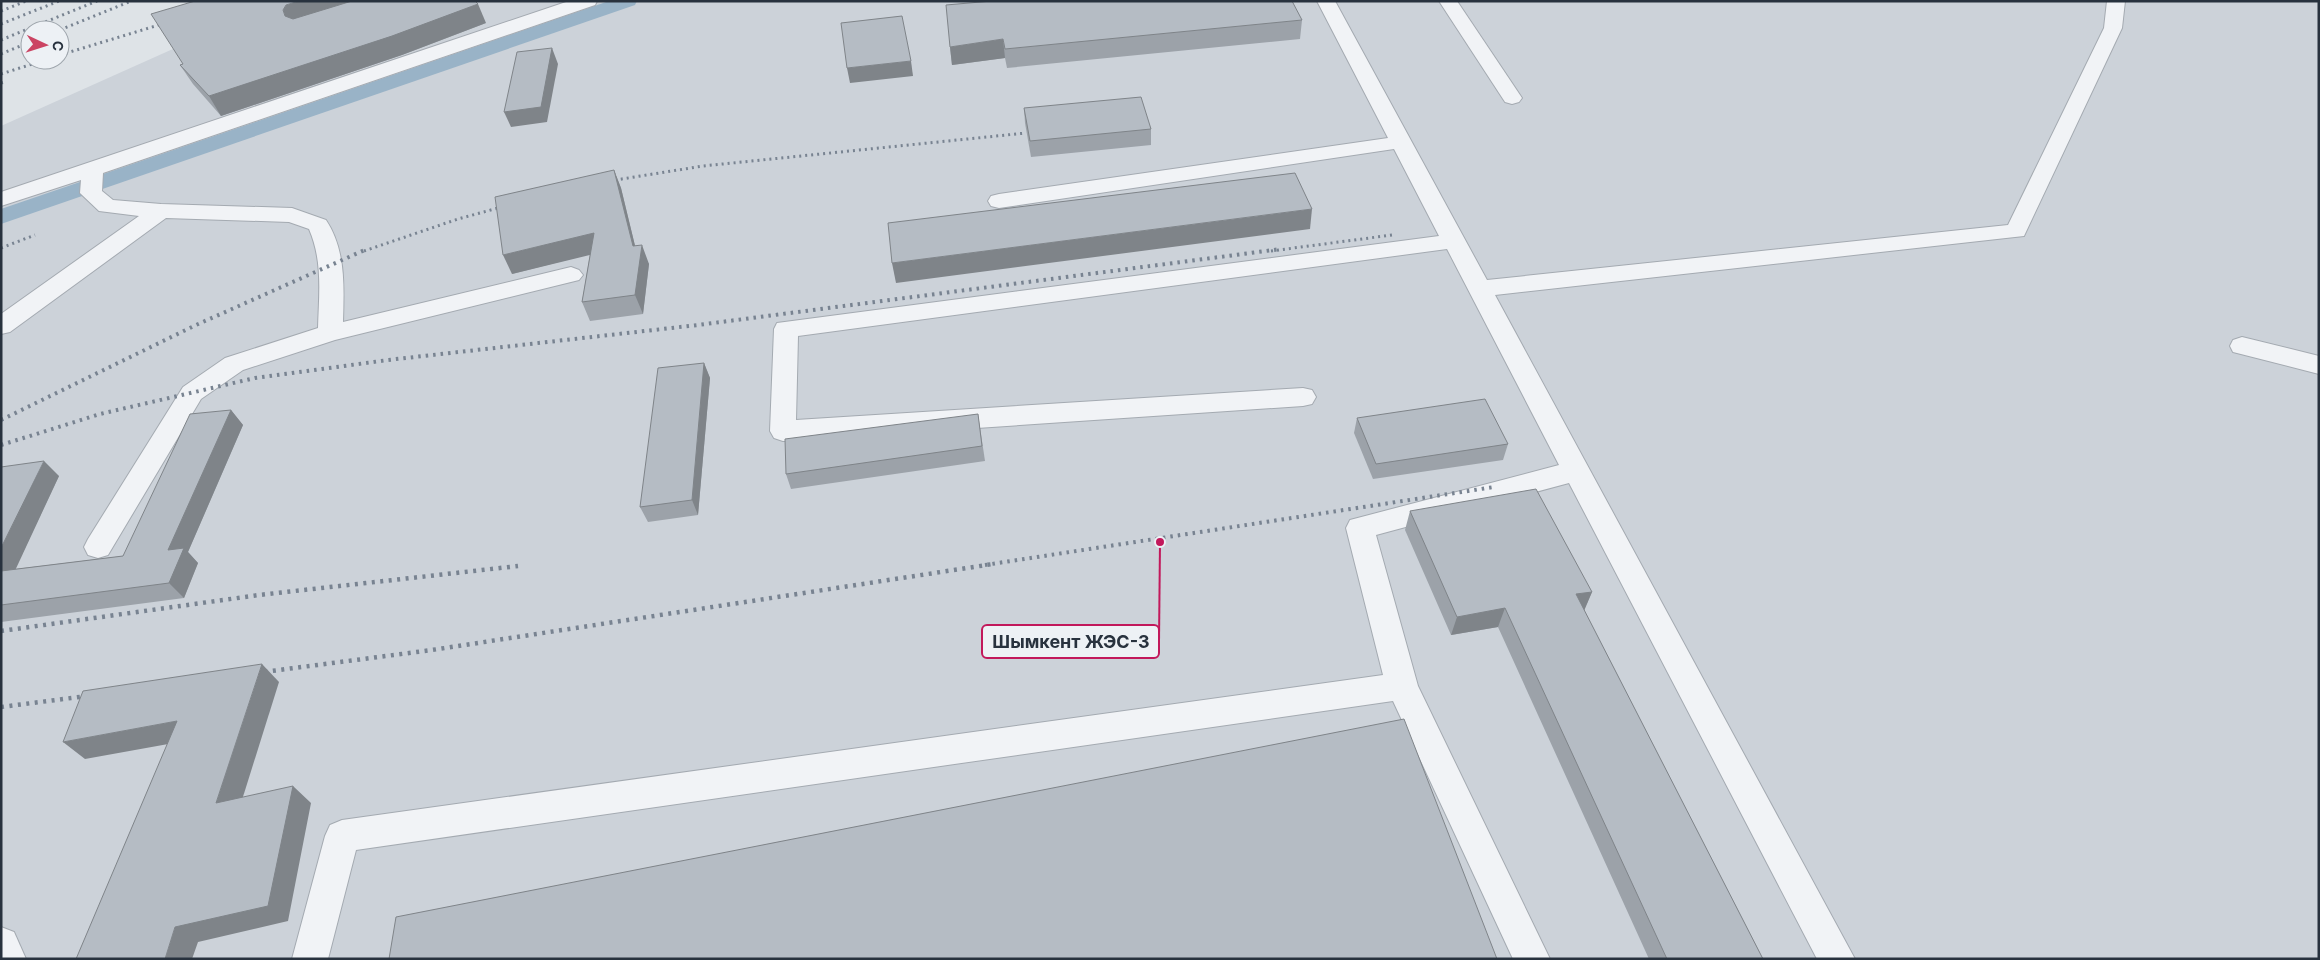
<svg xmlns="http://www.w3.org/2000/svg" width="2320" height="960" viewBox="0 0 2320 960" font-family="Inter,sans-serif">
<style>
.built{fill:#ccd2d9}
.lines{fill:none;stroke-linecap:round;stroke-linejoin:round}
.canal{fill:#99b3c7;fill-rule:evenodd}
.minor-casing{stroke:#a4aab1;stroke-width:2}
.minor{fill:#f1f3f6;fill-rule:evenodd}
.rail-far2{stroke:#788391;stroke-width:3;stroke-dasharray:2 4;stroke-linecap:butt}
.rail-far1{stroke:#788391;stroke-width:4;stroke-dasharray:2.5 5;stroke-linecap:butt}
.rail{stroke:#788391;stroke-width:4.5;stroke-dasharray:3 5.5;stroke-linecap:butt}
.wall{fill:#9ca2a9}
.shaded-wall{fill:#7f8489}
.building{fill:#b5bcc4;stroke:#7f8489}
.leader{fill:none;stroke:#c2185b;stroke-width:2}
.callout-dot{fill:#c2185b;stroke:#edf1f5;stroke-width:2}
.callout{fill:#edf1f5;stroke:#c2185b;stroke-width:2}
.callout-label{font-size:18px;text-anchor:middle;font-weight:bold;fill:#28323e}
</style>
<rect width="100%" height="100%" fill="#dee3e7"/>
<!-- built -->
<path class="built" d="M 280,1 L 2319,1 L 2319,959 L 1,959 L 1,126 Z"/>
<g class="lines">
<!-- canal -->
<path class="canal" d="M 609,1 L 637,1 L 635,5 L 1,224 L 1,209 Z"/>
<!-- minor casing -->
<g class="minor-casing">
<g id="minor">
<path d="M 569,1 L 597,1 L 595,5 L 103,173 L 102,191 L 113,200 L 161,204 L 292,208 L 326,220 C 346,250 344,287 343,322 L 571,267 L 579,270 L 583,275 L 579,280 L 335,340 L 243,370 L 201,399 L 108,555 L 98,558 L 88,555 L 84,547 L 88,539 L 183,387 L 225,358 L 318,328 C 319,294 323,261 309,229 L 289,222 L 166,218 L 10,332 L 1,334 L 1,314 L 139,216 L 99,211 L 80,193 L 81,180 L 1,206 L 1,192 Z"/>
<path d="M 1317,1 L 1335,1 L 1487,280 L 2008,225 L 2104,28 L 2107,1 L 2125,1 L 2122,28 L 2024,236 L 1495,295 L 1855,959 L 1817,959 L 1569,483 L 1376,535 L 1418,686 L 1550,959 L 1513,959 L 1393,701 L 356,850 L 328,959 L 292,959 L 325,836 L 330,825 L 342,820 L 1383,675 L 1346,528 L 1350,520 L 1559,465 L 1447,249 L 798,336 L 796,420 L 1303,388 L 1312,390 L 1316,397 L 1312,404 L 1303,406 L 783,441 L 774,438 L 770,431 L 774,329 L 777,323 L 1439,236 L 1394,149 L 999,208 L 991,206 L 988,201 L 991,196 L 999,194 L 1388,138 Z"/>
<path d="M 1439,1 L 1457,1 L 1522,98 L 1519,102 L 1512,104 L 1505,102 Z"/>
<path d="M 2242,337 L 2319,356 L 2319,374 L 2233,352 L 2230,346 L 2233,340 Z"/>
<path d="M 1,927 L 14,932 L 26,959 L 1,959 Z"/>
</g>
</g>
<!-- minor -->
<use href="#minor" class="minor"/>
<!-- rail-far2 -->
<g class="rail-far2">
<path d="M 1,11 L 26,1"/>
<path d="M 1,24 L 59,1"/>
<path d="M 60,30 L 131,1"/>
<path d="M 1,40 L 97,1"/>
<path d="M 1,54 L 30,42"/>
<path d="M 60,55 L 172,21"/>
<path d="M 1,74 L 45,60"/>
<path d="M 1,83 L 5,82"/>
<path d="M 603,182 L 703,166 L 1026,133"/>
<path d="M 1,248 L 35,235"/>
<path d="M 364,251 L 458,219 L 509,205"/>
<path d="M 1271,251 L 1392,235"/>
</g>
<!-- rail-far1 -->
<g class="rail-far1">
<path d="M 1,420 L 196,325 L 367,249"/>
<path d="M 1,445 L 100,414 L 255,378 L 388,360 L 698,325 L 1281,249"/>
<path d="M 985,565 L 1494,487"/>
</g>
<!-- rail -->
<g class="rail">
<path d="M 1,631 L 259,595 L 518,566"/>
<path d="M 256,673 L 432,650 L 993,564"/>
<path d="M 1,707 L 95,695"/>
</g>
</g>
<!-- wall -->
<g class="wall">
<path d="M 1302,20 L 1300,39 L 1007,68 L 1005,58 L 952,65 L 950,47 Z"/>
<path d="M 486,23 L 402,55 L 221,116 L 193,84 L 180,65 Z"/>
<path d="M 1024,108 L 1151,129 L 1151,145 L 1031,157 L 1025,123 Z"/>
<path d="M 614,170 L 621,188 L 635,246 L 649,264 L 643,314 L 590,321 L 582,302 L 590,254 L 512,274 Z"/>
<path d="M 704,363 L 710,378 L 698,515 L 648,522 L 640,507 Z"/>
<path d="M 231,410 L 243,425 L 188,552 L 198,563 L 184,598 L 1,622 L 1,467 L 59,476 L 15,569 L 123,556 Z"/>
<path d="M 978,414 L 985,461 L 791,489 L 786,474 Z"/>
<path d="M 1357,418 L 1508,444 L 1503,460 L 1373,479 L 1354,433 Z"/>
<path d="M 1410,511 L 1592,592 L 1584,610 L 1763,959 L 1649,959 L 1498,627 L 1451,635 L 1405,530 Z"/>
</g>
<!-- shaded-wall -->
<g class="shaded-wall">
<path d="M 299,1 L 371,1 L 293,29 L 285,16 L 283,10 L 286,5 Z"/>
<path d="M 478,4 L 486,23 L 402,55 L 221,116 L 209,96 Z"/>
<path d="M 1003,39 L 1005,58 L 952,65 L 950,47 Z"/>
<path d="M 552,48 L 558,64 L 547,122 L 511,127 L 504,112 Z"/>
<path d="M 911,61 L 913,76 L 850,83 L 847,68 Z"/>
<path d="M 614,170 L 621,188 L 639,262 L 642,245 L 649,264 L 643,314 L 635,295 L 633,246 Z"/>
<path d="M 1312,209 L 1310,229 L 896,283 L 892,263 Z"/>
<path d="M 594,233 L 602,252 L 512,274 L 503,255 Z"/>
<path d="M 704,363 L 710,378 L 698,515 L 692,500 Z"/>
<path d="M 231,410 L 243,425 L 188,552 L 198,563 L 184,598 L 169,583 L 168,550 Z"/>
<path d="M 44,461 L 59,476 L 13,575 L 1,577 L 1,548 Z"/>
<path d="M 1592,592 L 1584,611 L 1576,594 Z"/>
<path d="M 1505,608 L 1498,627 L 1451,635 L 1457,617 Z"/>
<path d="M 262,664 L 279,682 L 236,819 L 216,803 Z"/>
<path d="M 177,721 L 196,739 L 85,759 L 63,742 Z"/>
<path d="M 293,786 L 311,803 L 288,921 L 198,942 L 192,959 L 165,959 L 175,927 Z"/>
</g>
<!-- building -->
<g class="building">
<path d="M 195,1 L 299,1 L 286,5 L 283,10 L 285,16 L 293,19 L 352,1 L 475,1 L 478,4 L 392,36 L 209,96 L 180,65 L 183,64 L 151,14 Z"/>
<path d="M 992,1 L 1292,1 L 1302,20 L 1005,49 L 1003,39 L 950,47 L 946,5 Z"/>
<path d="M 902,16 L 911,61 L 847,68 L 841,23 Z"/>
<path d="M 552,48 L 541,107 L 504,112 L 517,52 Z"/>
<path d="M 1141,97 L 1151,129 L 1030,141 L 1024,108 Z"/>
<path d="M 614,170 L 633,246 L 642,245 L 635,295 L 582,302 L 594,233 L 503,255 L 495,197 Z"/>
<path d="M 1295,173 L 1312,209 L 892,263 L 888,223 Z"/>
<path d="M 704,363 L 692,500 L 640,507 L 658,368 Z"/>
<path d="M 1485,399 L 1508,444 L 1376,464 L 1357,418 Z"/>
<path d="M 231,410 L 168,550 L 184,548 L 169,583 L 1,605 L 1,571 L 123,556 L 190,414 Z"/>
<path d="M 978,414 L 982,446 L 786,474 L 785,439 Z"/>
<path d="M 44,461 L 1,548 L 1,467 Z"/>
<path d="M 1536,489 L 1592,592 L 1576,594 L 1763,959 L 1667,959 L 1505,608 L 1457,617 L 1410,511 Z"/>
<path d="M 262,664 L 216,803 L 293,786 L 268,906 L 175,927 L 165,959 L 76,959 L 177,721 L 63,742 L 83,691 Z"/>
<path d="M 1404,719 L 1497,959 L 389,959 L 396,917 Z"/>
</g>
<!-- callouts -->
<path class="leader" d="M1160 542L1159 641"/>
<circle class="callout-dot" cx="1160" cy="542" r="5"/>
<rect class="callout" x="982" y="625" width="177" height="33" rx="5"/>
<g class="callout-label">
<text x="1071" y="648">Шымкент ЖЭС-3</text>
</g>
<!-- border -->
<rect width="2320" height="960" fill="none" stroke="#28323e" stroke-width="5"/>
<!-- north arrow -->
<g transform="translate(45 45) rotate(94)"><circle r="24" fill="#edf1f5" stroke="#9ea5ac"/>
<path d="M0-4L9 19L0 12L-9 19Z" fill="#cb4463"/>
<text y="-8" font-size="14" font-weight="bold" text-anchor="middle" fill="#28323e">С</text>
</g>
</svg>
